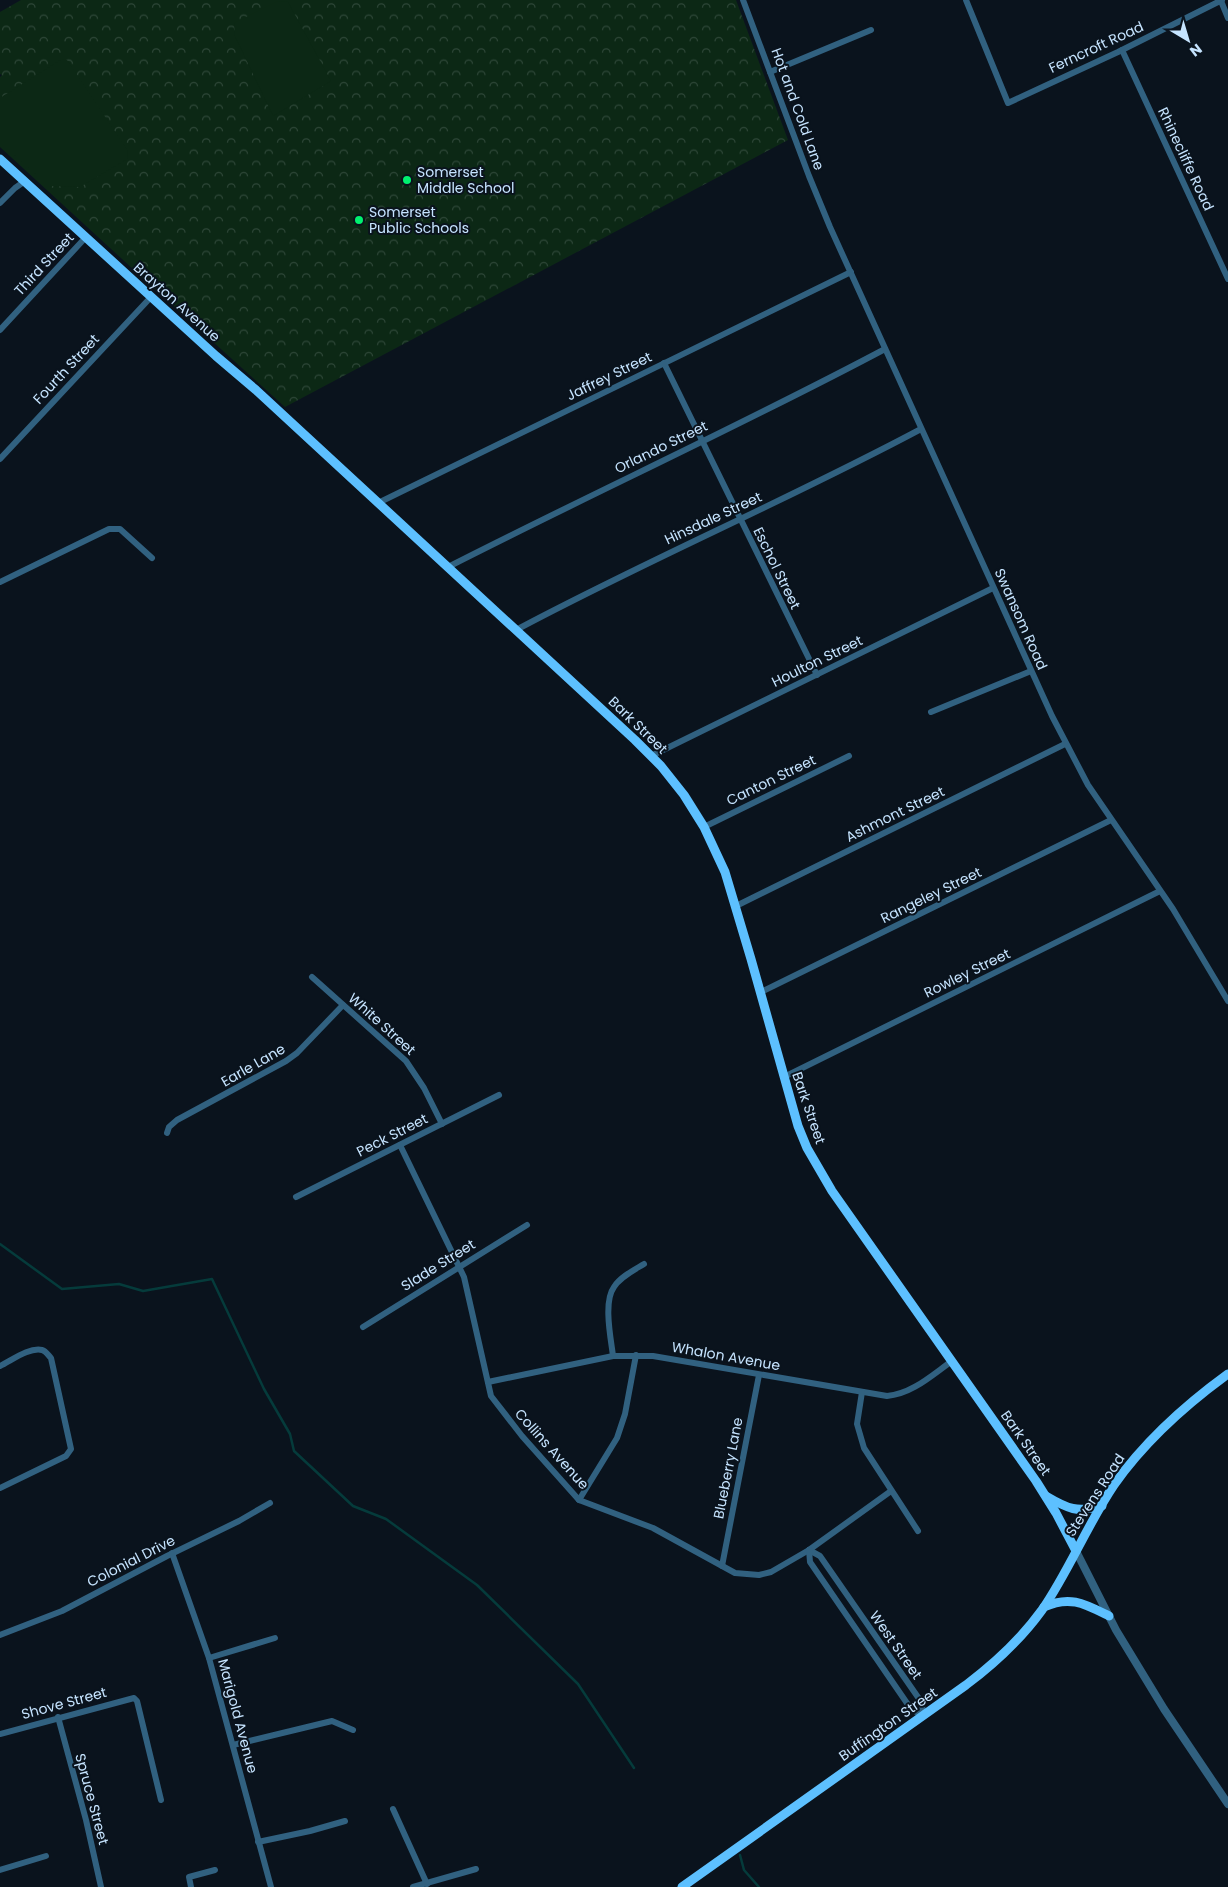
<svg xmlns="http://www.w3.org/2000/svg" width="1228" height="1887" viewBox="0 0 1228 1887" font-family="Poppins,sans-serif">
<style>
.park{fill:url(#park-crowns)}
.pitch{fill:#0c2815}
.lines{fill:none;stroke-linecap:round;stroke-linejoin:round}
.stream{stroke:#053b3b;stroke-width:2.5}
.minor{stroke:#316180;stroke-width:6}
.tertiary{stroke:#316180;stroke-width:8}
.secondary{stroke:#5dc0ff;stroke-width:9}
.poi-dot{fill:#00f16f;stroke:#0a131d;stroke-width:2}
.labels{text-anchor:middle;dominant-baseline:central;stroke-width:4;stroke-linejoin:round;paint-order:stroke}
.street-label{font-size:14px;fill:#c6e4ff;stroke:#0a131d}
.poi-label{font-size:14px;fill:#c6e4ff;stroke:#0a131d;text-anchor:start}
</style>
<defs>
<pattern id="park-crowns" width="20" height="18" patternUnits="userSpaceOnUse" patternTransform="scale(1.25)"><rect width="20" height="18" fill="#0c2815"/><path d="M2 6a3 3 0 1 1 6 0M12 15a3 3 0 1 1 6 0" fill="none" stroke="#2e4738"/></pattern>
</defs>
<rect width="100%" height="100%" fill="#0a131d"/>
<!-- park -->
<path class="park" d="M 21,0 L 736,0 L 788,140 L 285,407 L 158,292 L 0,147 L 0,77 L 2,75 L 0,74 L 0,12 Z"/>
<!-- pitch -->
<g class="pitch">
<path d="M 278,1 L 288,2 L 331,81 L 273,116 L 235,36 L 234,23 Z"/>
<path d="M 62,59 L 67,60 L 128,151 L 127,159 L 80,187 L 50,186 L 0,143 L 0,98 Z"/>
</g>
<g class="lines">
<!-- stream -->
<g class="stream">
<path d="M 0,1244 L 62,1289 L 119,1284 L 143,1291 L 212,1279 L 264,1389 L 290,1434 L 294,1451 L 353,1506 L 386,1519 L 477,1585 L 578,1684 L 634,1768"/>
<path d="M 740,1855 L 744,1870 L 759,1887"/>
</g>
<!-- minor -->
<g class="minor">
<path d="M 743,0 L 809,176 L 830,227 L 1052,716 L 1088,785 L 1173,909 L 1228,1001"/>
<path d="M 966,0 L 1008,103 L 1118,52 L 1222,0"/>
<path d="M 1221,1 L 1228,18"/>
<path d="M 1122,50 L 1228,279"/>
<path d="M 770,72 L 871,30"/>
<path d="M 0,203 L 15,188 L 25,181"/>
<path d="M 0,330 L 86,237"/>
<path d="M 664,363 L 817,675"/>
<path d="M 0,459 L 151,297"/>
<path d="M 378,503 L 851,272"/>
<path d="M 448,567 C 593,493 742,425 885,349"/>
<path d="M 0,582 L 109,529 L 120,529 L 152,558"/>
<path d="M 516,630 C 649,559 788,500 921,429"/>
<path d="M 931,712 L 1031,671"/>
<path d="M 651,756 L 993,588"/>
<path d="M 704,827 L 849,756"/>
<path d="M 736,906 L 1065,744"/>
<path d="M 312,977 L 406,1061 L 424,1088 L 442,1124"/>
<path d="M 761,992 L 1111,820"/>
<path d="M 784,1077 L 1160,891"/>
<path d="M 167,1133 L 169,1127 L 177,1120 L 286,1061 L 297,1053 L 343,1005"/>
<path d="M 400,1145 L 464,1277 L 491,1396 L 522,1436 L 579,1500 L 653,1528 L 735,1573 L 759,1575 L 771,1572 L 809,1550 L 891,1491"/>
<path d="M 296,1197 L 499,1095"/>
<path d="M 363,1327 L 527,1225"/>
<path d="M 613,1356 C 611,1339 603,1302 614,1287 C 620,1277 634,1270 644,1264"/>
<path d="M 0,1366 C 11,1361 29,1347 42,1350 C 46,1351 48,1355 51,1358 L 71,1449 L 66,1456 L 0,1488"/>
<path d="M 488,1382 L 613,1356 L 653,1356 L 887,1396 C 912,1394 932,1375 952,1361"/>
<path d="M 862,1392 L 857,1424 L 864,1448 L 918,1531"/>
<path d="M 579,1500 L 617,1438 L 625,1414 L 636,1355"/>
<path d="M 809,1550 L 820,1556 L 922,1703 L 923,1716"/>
<path d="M 809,1550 L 810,1562 L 911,1709 L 923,1716"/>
<path d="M 172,1553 L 209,1658 L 271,1887"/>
<path d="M 722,1566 L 759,1375"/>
<path d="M 0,1635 L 62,1611 L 167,1556 L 239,1521 L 270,1503"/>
<path d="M 209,1658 L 275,1638"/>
<path d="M 58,1717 L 86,1820 L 101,1887"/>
<path d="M 0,1734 L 134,1698 L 137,1701 L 161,1800"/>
<path d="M 233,1745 L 332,1721 L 353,1730"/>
<path d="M 393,1809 L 427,1884"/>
<path d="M 258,1842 L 310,1831 L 345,1821"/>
<path d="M 0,1870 L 46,1856"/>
<path d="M 191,1887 L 189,1877 L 215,1870"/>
<path d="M 413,1887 L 476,1869"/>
</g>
<!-- tertiary -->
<path class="tertiary" d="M 1076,1551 L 1116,1630 L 1164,1709 L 1228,1804"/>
<!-- secondary -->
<g class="secondary">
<path d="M 0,159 L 216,356 L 256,390 L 635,740 L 661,766 L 684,795 L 704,827 L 725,872 L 751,959 L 798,1126 L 807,1148 L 832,1191 L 1036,1481 L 1056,1513 L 1076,1551"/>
<path d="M 1046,1496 C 1068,1509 1077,1513 1102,1506"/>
<path d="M 1044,1607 C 1070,1595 1085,1604 1109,1616"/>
<path d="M 682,1887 L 966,1685 C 994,1664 1021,1639 1042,1610 C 1069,1571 1087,1525 1114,1485 C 1145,1441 1184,1406 1228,1374"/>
</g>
</g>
<!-- markers -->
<g class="poi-dot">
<circle cx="407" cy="180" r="5"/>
<circle cx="359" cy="220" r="5"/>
</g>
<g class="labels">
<!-- street labels -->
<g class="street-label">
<text transform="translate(1096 47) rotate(-25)">Ferncroft Road</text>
<text transform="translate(798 109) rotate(70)">Hot and Cold Lane</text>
<text transform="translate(1186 159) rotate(65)">Rhinecliffe Road</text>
<text transform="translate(44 264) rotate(-47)">Third Street</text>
<text transform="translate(177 302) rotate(42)">Brayton Avenue</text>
<text transform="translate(66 369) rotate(-47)">Fourth Street</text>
<text transform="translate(609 376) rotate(-26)">Jaffrey Street</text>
<text transform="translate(661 447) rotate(-26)">Orlando Street</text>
<text transform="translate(713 518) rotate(-25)">Hinsdale Street</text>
<text transform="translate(777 568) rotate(64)">Eschol Street</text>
<text transform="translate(1021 619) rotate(66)">Swansom Road</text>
<text transform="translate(817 661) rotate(-26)">Houlton Street</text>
<text transform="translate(638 725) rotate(44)">Bark Street</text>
<text transform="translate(771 780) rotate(-26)">Canton Street</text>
<text transform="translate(895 814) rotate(-26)">Ashmont Street</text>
<text transform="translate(931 895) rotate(-26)">Rangeley Street</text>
<text transform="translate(967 973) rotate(-26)">Rowley Street</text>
<text transform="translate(382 1024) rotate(42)">White Street</text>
<text transform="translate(253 1065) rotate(-30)">Earle Lane</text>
<text transform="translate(809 1108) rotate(71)">Bark Street</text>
<text transform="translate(392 1135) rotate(-27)">Peck Street</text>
<text transform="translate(438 1265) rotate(-32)">Slade Street</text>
<text transform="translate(726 1356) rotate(10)">Whalon Avenue</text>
<text transform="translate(1026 1443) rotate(55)">Bark Street</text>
<text transform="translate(552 1449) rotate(48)">Collins Avenue</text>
<text transform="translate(728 1468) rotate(-79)">Blueberry Lane</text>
<text transform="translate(1095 1495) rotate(-57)">Stevens Road</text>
<text transform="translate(131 1561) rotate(-27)">Colonial Drive</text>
<text transform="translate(896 1645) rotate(55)">West Street</text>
<text transform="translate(64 1703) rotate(-15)">Shove Street</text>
<text transform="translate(238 1716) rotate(75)">Marigold Avenue</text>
<text transform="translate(888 1724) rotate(-35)">Buffington Street</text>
<text transform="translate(92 1799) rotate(75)">Spruce Street</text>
</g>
<!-- poi labels -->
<g class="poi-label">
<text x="417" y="172">Somerset<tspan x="417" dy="16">Middle School</tspan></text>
<text x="369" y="212">Somerset<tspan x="369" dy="16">Public Schools</tspan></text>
</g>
</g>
<!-- north arrow -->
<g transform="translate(1188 40) rotate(142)" stroke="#0a131d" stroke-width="4" paint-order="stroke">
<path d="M0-4L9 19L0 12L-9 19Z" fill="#c6e4ff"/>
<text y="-8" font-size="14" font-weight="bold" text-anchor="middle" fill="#c6e4ff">N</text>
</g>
</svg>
